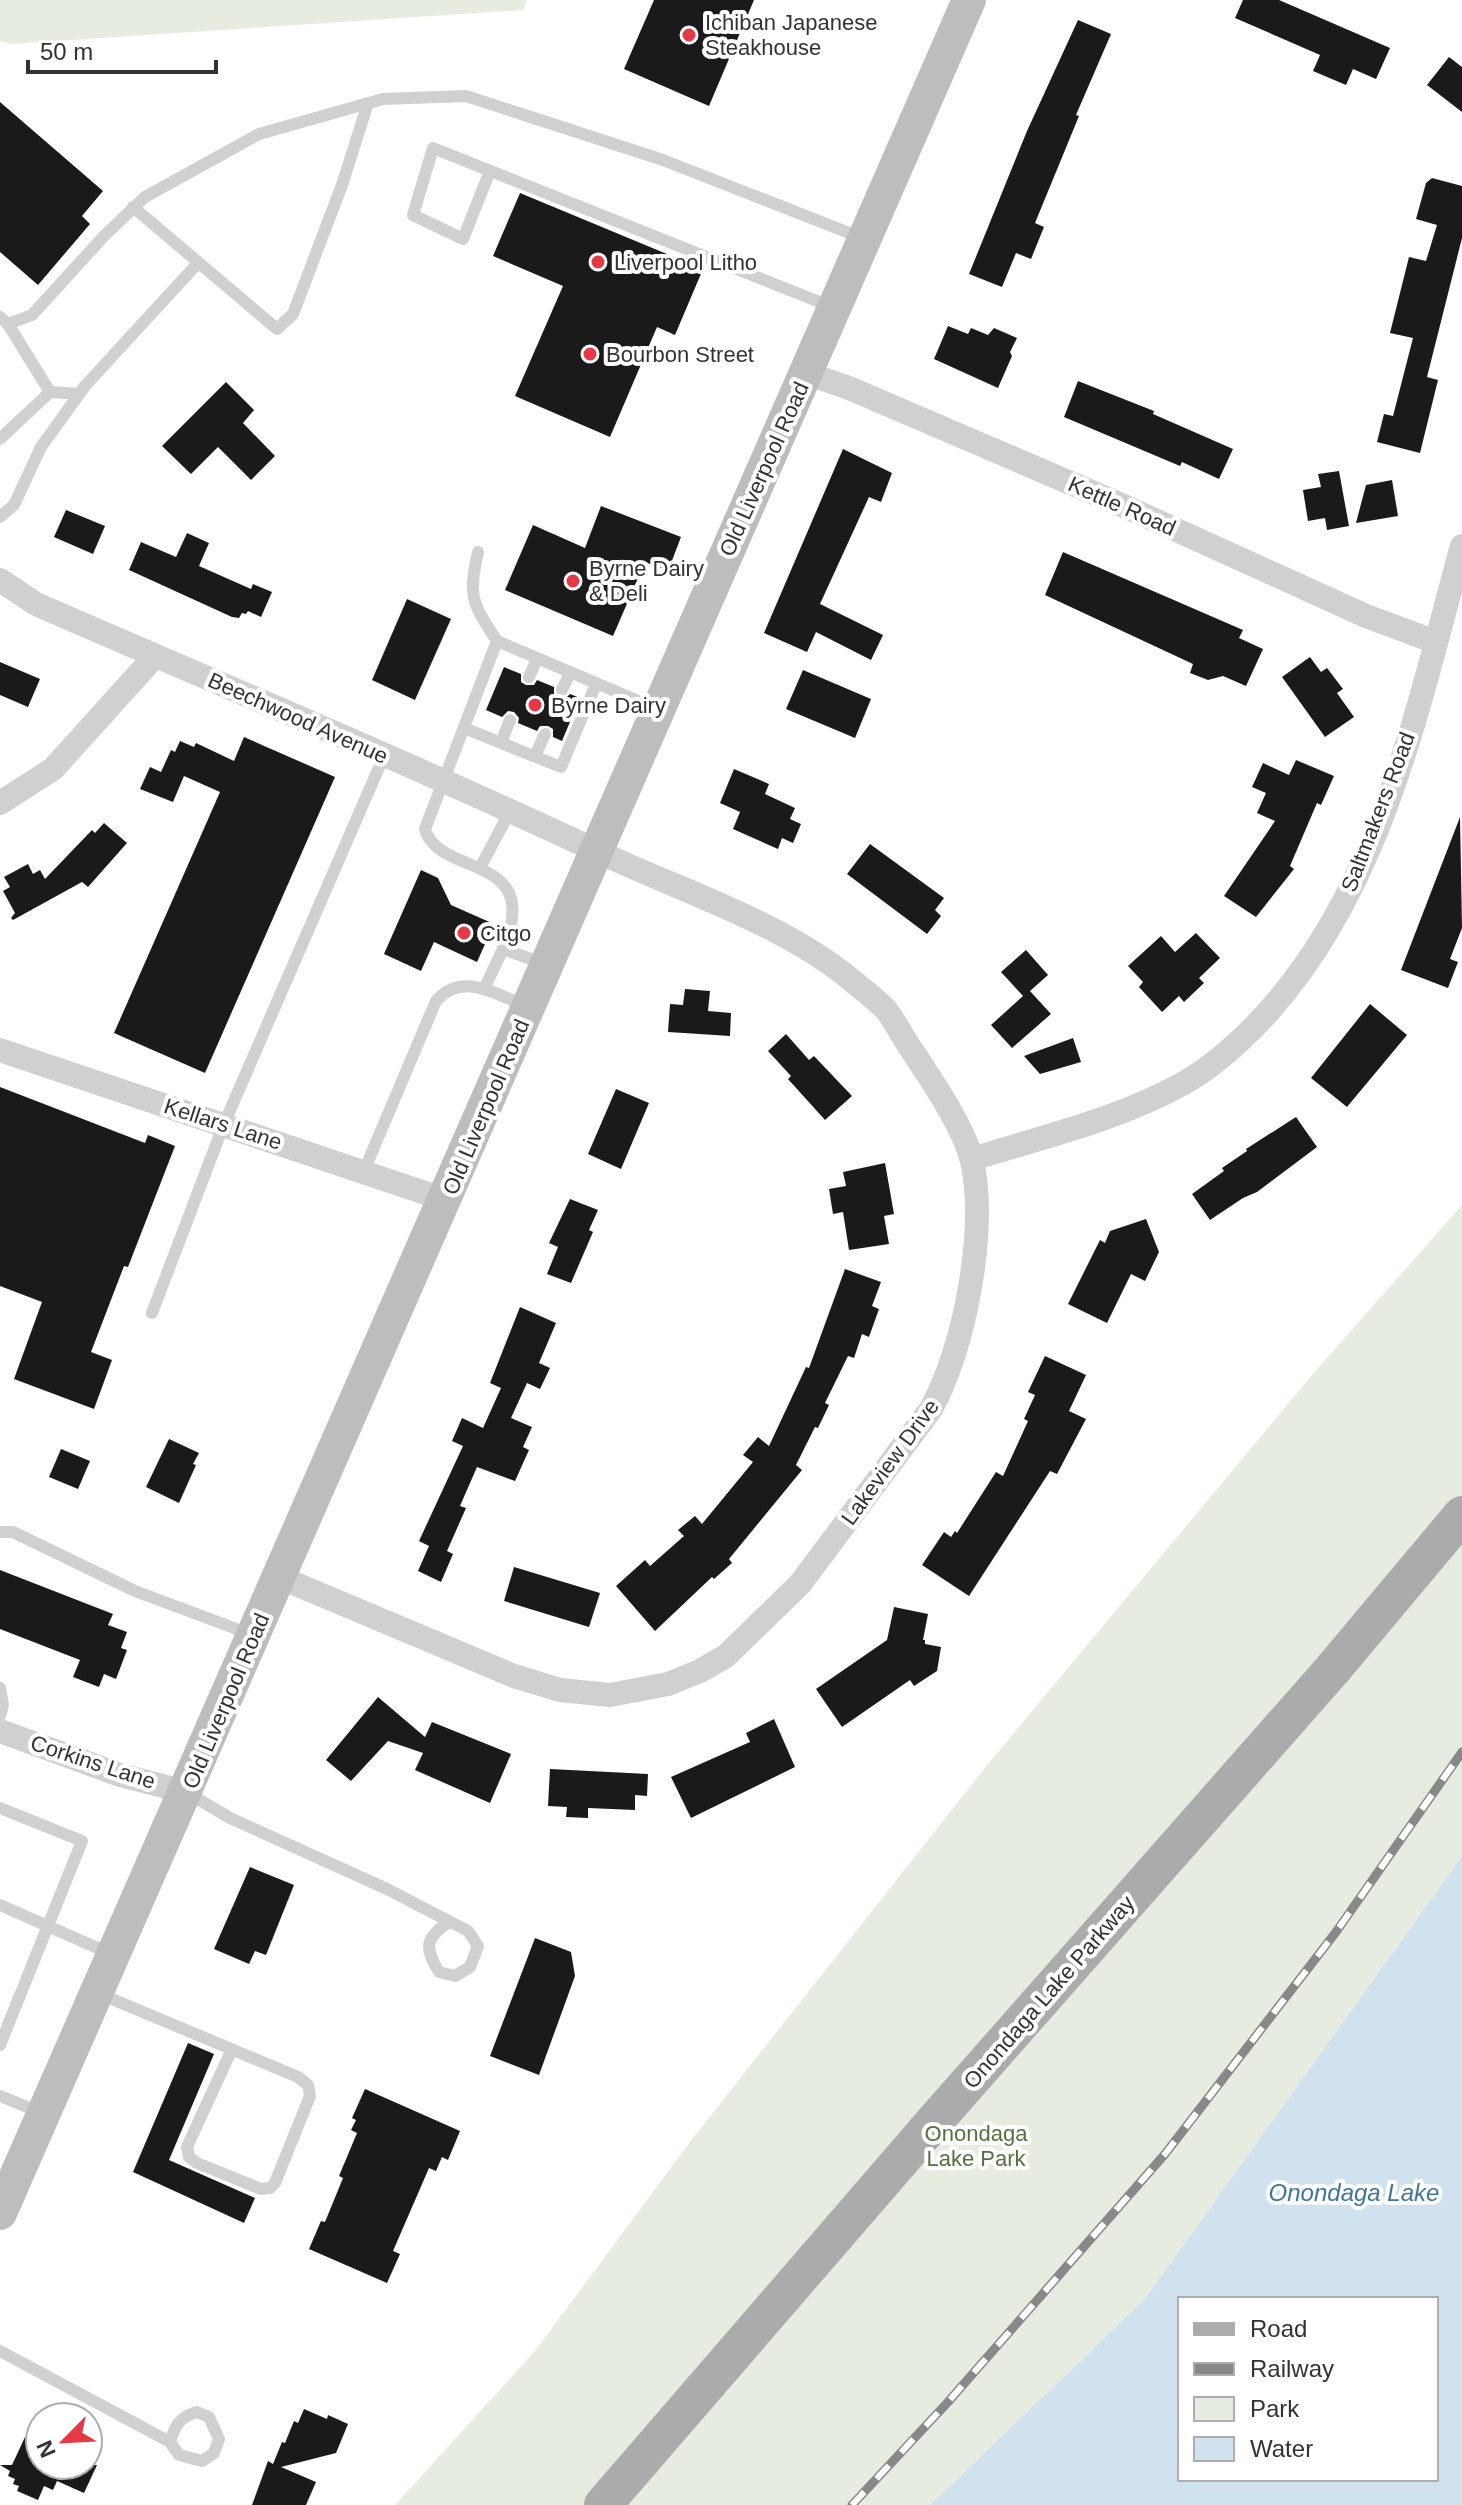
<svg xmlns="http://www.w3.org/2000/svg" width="1462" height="2505" viewBox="0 0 1462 2505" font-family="Helvetica,sans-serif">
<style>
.green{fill:#e6ecdf}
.water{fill:#cfe2ee;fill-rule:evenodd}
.building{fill:#1a1a1a}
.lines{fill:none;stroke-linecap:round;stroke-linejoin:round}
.service{stroke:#d0d0d0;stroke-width:12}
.minor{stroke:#d0d0d0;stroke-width:24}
.secondary{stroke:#bdbdbd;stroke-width:34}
.primary{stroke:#ababab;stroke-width:38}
.rail-casing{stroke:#888;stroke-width:9}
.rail{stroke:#fff;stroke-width:6;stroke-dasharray:18;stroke-linecap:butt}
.poi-dot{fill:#e63946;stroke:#fff;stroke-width:3}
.labels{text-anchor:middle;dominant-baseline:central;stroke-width:8;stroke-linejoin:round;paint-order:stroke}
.poi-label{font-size:22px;fill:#333;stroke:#fff;text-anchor:start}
.street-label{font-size:22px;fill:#333;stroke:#fff}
.park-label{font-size:22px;fill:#56703f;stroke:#fff}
.water-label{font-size:24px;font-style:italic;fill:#3f7597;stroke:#fff}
</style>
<rect width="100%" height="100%" fill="#fff"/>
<!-- green -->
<g class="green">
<path d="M 0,0 L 527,0 L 523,10 L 10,44 L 0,41 Z"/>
<path d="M 1462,1205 L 1462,1856 L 1144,2300 L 930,2505 L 395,2505 L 535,2351 L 690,2142 L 984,1769 L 1312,1375 Z"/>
</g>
<!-- water -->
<path class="water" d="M 1462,1856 L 1462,2505 L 930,2505 L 1144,2300 ZM 1180,2299 L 1436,2299 L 1436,2479 L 1180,2479 Z"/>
<!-- building -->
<g class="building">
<path d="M 654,0 L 754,0 L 709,106 L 624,69 Z"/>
<path d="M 1243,0 L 1279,0 L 1390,48 L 1376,79 L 1353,69 L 1346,85 L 1313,71 L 1320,55 L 1235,18 Z"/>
<path d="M 1078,20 L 1111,34 L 1076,115 L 1079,116 L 1035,223 L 1044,227 L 1031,259 L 1016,253 L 1002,287 L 969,274 L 1027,131 Z"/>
<path d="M 1449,57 L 1462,67 L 1462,112 L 1427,85 Z"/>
<path d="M 0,102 L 103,191 L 82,216 L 90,224 L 38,285 L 0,252 Z"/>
<path d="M 1432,178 L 1462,186 L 1462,238 L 1427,377 L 1438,380 L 1420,453 L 1377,442 L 1384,414 L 1393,416 L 1413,338 L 1390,333 L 1409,257 L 1426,261 L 1437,225 L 1416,219 L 1426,183 Z"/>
<path d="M 520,193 L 703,269 L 675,335 L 657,327 L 610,437 L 515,396 L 563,286 L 493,256 Z"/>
<path d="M 948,326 L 968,334 L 971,328 L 988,335 L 994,328 L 1017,338 L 1010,352 L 1012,356 L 998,388 L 934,359 Z"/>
<path d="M 1078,381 L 1154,411 L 1153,414 L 1233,449 L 1219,479 L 1182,462 L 1180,466 L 1064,417 Z"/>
<path d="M 226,382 L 254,410 L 243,423 L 275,456 L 251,480 L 218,447 L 191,474 L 162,446 Z"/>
<path d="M 843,449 L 892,473 L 881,502 L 869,497 L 820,604 L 883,635 L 871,660 L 816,632 L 807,652 L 764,633 Z"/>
<path d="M 1339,471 L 1349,526 L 1327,530 L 1325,518 L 1308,521 L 1303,490 L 1321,487 L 1318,474 Z"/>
<path d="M 1392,480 L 1398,516 L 1356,523 L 1366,485 Z"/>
<path d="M 601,506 L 681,537 L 668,571 L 645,562 L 613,636 L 505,590 L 533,525 L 585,548 Z"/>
<path d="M 66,510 L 105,526 L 93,554 L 54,537 Z"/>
<path d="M 187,533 L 209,543 L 199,566 L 251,589 L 253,584 L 272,592 L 261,617 L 248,611 L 246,614 L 242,613 L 239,618 L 232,617 L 129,570 L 141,542 L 176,557 Z"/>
<path d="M 1063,552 L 1243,630 L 1239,638 L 1263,649 L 1246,686 L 1223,676 L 1208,680 L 1190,673 L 1193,664 L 1045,595 Z"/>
<path d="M 407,599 L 451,619 L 415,700 L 372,680 Z"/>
<path d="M 1310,657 L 1321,672 L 1327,668 L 1343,689 L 1337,693 L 1354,717 L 1325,737 L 1282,677 Z"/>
<path d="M 0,662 L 40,679 L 28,707 L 0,695 Z"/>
<path d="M 504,667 L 521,674 L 521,682 L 526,685 L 534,685 L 537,680 L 554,687 L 554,694 L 559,698 L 566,698 L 570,694 L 580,698 L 562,741 L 553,737 L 553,729 L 548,726 L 540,726 L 537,731 L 518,723 L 519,718 L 514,712 L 508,711 L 502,717 L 486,710 Z"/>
<path d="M 803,670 L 871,699 L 855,738 L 786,709 Z"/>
<path d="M 244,737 L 335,777 L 205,1073 L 114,1033 L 220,792 L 184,776 L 173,802 L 140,789 L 150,767 L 161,772 L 171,750 L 175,752 L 180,741 L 194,747 L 196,743 L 234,761 Z"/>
<path d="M 1296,760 L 1334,776 L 1321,805 L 1317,803 L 1290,866 L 1294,869 L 1256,917 L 1224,896 L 1275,821 L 1257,813 L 1266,793 L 1252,787 L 1263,763 L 1289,775 Z"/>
<path d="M 734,769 L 769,784 L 765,794 L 795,808 L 790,819 L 801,824 L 793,843 L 782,838 L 778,849 L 733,829 L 740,812 L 720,803 Z"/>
<path d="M 1460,817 L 1462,928 L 1450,959 L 1458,962 L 1448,988 L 1401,970 Z"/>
<path d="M 104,823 L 127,843 L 88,887 L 82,882 L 13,920 L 11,918 L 15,913 L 3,891 L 10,887 L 4,877 L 28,864 L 33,874 L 40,870 L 45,879 L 92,830 L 95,833 Z"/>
<path d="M 870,844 L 944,898 L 935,910 L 941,916 L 927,934 L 847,874 Z"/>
<path d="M 421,870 L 438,878 L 451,905 L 494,924 L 477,962 L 434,942 L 421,971 L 384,954 Z"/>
<path d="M 1196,933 L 1220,958 L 1199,978 L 1204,983 L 1184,1002 L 1179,996 L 1162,1012 L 1139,987 L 1143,982 L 1128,966 L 1161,936 L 1175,952 Z"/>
<path d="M 1026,950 L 1048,975 L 1030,991 L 1051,1014 L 1012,1048 L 991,1025 L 1023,996 L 1001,972 Z"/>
<path d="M 685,989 L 710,991 L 708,1011 L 731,1013 L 730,1036 L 668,1032 L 670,1004 L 683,1005 Z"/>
<path d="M 1370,1004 L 1407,1035 L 1347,1107 L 1311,1078 Z"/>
<path d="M 786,1034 L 809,1060 L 814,1056 L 852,1096 L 825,1120 L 788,1079 L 791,1076 L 768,1051 Z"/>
<path d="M 1073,1038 L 1081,1062 L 1040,1074 L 1024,1056 Z"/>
<path d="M 0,1087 L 145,1143 L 148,1135 L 175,1146 L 128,1267 L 124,1266 L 91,1352 L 112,1360 L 94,1409 L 14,1379 L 42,1302 L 0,1286 Z"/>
<path d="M 616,1089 L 649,1103 L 621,1169 L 588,1154 Z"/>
<path d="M 1296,1117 L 1317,1147 L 1257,1192 L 1243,1198 L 1210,1220 L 1192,1194 L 1224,1171 L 1222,1168 L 1247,1151 L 1246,1149 Z"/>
<path d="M 885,1163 L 894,1214 L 884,1216 L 889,1244 L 849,1250 L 843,1212 L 833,1214 L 829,1189 L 846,1186 L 843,1172 Z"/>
<path d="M 570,1199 L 598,1210 L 589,1230 L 593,1232 L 571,1283 L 547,1274 L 558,1247 L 549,1243 Z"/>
<path d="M 1146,1219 L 1159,1252 L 1145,1281 L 1131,1274 L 1107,1323 L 1068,1304 L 1100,1240 L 1105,1243 L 1110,1231 Z"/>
<path d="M 845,1269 L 881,1282 L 872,1306 L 879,1309 L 869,1337 L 862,1334 L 854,1358 L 848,1356 L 825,1403 L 829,1405 L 818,1428 L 815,1427 L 796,1465 L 802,1470 L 729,1559 L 732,1563 L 714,1579 L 712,1577 L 655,1631 L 616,1586 L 645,1560 L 650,1566 L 684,1536 L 678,1530 L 695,1516 L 702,1524 L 753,1462 L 743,1455 L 758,1437 L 769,1446 L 806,1367 L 809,1368 Z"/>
<path d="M 520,1307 L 556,1323 L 539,1363 L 550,1368 L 540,1389 L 527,1383 L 511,1418 L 532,1427 L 523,1447 L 529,1450 L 515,1481 L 477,1467 L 460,1506 L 466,1508 L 447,1551 L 453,1554 L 441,1582 L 418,1571 L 429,1546 L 419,1541 L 463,1446 L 452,1441 L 462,1418 L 483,1428 L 501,1388 L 490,1383 Z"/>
<path d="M 1045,1356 L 1086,1375 L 1069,1411 L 1086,1419 L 1057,1474 L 1050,1471 L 969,1596 L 922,1565 L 944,1532 L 951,1537 L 955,1531 L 957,1533 L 996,1472 L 1003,1476 L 1028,1421 L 1024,1419 L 1035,1395 L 1028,1392 Z"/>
<path d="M 169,1439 L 199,1453 L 193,1464 L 196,1465 L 179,1503 L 146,1487 Z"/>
<path d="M 61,1449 L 90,1461 L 78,1489 L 49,1477 Z"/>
<path d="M 514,1567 L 600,1593 L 589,1627 L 504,1601 Z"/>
<path d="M 0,1570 L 113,1614 L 108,1625 L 127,1632 L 121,1648 L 127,1650 L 116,1679 L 104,1674 L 99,1687 L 73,1677 L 80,1660 L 0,1629 Z"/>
<path d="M 894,1607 L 928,1614 L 923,1640 L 925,1640 L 925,1644 L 941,1647 L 937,1671 L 914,1686 L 910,1680 L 842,1727 L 816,1689 L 887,1640 Z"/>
<path d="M 378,1697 L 425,1737 L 432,1722 L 511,1754 L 490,1803 L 415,1770 L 423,1753 L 388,1741 L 351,1781 L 326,1760 Z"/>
<path d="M 774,1719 L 795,1767 L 691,1818 L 671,1777 L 750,1742 L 746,1733 Z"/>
<path d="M 550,1769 L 648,1774 L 647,1796 L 635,1795 L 635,1810 L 588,1808 L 588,1818 L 566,1817 L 567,1807 L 548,1806 Z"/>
<path d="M 250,1867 L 294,1885 L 266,1955 L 255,1951 L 249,1964 L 214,1949 Z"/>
<path d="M 535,1938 L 571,1952 L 575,1976 L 539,2075 L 490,2056 Z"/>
<path d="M 188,2043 L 214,2054 L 169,2160 L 255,2198 L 244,2223 L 133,2172 Z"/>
<path d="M 365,2089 L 460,2131 L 448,2160 L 442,2157 L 436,2171 L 429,2168 L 393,2251 L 400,2254 L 387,2283 L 309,2249 L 321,2221 L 325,2222 L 343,2178 L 339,2176 L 357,2133 L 351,2130 L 356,2120 L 352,2118 Z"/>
<path d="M 304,2409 L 327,2419 L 328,2415 L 348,2424 L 336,2453 L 281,2467 L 316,2482 L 306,2505 L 252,2505 L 268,2461 L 273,2464 L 282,2442 L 285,2443 L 294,2421 L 298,2423 Z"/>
<path d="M 25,2437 L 40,2443 L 40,2465 L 97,2465 L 84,2493 L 57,2481 L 53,2490 L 44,2486 L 38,2500 L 17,2491 L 19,2486 L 13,2484 L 15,2479 L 8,2476 L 10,2471 L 0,2465 L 12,2465 Z"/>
</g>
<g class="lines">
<!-- service -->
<g class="service">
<path d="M 490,171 L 463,239 L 413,215 L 433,148 L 832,307"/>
<path d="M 133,207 L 277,329 L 293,314 L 342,185 L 368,103"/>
<path d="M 0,317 L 8,324 L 32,315 L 104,236 L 145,197 L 259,134 L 383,99 L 466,96 L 663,160 L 862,238"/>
<path d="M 8,324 L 50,392"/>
<path d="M 0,439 L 50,392 L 79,394"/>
<path d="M 0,517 L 14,505 L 41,447 L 85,386 L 198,263"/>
<path d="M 478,552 C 468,597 472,603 497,641"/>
<path d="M 529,677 L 537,659"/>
<path d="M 562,690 L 570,673"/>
<path d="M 464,728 L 561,767 L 596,684"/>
<path d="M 501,743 L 510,720"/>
<path d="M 535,756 L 545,734"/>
<path d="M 480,868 L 510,811"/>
<path d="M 545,964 L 503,949 C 545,852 438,878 425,829 L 497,641 L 655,708"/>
<path d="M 484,989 L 503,949"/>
<path d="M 364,1171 L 436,1001 C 462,971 495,994 526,1006"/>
<path d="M 152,1313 L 224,1124 L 384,756"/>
<path d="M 0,1532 L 13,1532 L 135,1591 L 250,1634"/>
<path d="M 0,1688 L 3,1705 L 0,1716"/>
<path d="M 186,1792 L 230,1818 L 387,1889 L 468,1931 L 478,1946 L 470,1967 L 455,1976 L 439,1972 C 424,1947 425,1938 449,1922"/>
<path d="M 0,1808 L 82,1841 L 0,2045"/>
<path d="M 0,1905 L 111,1954"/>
<path d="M 100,1994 L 298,2077 L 308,2085 L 310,2096 L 275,2183 L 270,2188 L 261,2189 L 197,2163 L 189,2157 L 187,2147 L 232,2049"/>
<path d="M 0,2096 L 42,2113"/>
<path d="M 0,2351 L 170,2442 L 179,2455 L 202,2461 L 214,2453 L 219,2439 L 209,2417 L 197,2412 C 179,2417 175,2426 170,2442"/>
</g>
<!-- minor -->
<g class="minor">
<path d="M 806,373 L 849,388 L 1117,503 L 1366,616 L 1436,642"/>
<path d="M 0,580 L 36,604 C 224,686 414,765 599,852 C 685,893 789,924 861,988 C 870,995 880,1003 887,1011 C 895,1022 902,1035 909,1046 C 929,1076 964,1127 972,1161 C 987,1230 965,1348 931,1409 L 800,1584 L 726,1656 L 700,1671 L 668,1684 L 610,1695 L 560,1690 L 514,1676 L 279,1577"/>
<path d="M 0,803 L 53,769 L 155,656"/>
<path d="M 0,1050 L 446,1200"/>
<path d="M 972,1159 C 1042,1137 1117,1120 1182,1084 C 1208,1070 1232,1049 1253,1028 C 1379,901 1416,713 1462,546"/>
<path d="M 0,1731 L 120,1775 L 186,1792"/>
</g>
<!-- secondary -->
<path class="secondary" d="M 0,2213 L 969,0"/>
<!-- primary -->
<path class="primary" d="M 603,2505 L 933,2123 L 1332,1670 L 1462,1515"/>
<!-- rail casing -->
<g class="rail-casing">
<path id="rail" d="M 852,2505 L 948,2402 L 1165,2154 L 1336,1932 L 1462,1752"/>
</g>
<!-- rail -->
<use href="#rail" class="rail"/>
</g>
<!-- markers -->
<g class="poi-dot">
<circle cx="689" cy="35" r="8"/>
<circle cx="598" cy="262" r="8"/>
<circle cx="590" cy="354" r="8"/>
<circle cx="573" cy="581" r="8"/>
<circle cx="535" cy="705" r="8"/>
<circle cx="464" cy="933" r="8"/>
</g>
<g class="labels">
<!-- poi labels -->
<g class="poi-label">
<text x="705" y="22">Ichiban Japanese<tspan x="705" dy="25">Steakhouse</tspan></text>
<text x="614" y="262">Liverpool Litho</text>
<text x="606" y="354">Bourbon Street</text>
<text x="589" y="568">Byrne Dairy<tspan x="589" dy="25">&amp; Deli</tspan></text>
<text x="551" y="705">Byrne Dairy</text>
<text x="480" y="933">Citgo</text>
</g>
<!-- street labels -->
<g class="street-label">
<text transform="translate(764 469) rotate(-66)">Old Liverpool Road</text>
<text transform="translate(1122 506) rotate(24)">Kettle Road</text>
<text transform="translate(298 718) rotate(24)">Beechwood Avenue</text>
<text transform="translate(1378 812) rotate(-69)">Saltmakers Road</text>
<text transform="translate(486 1107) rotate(-67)">Old Liverpool Road</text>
<text transform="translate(223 1124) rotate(18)">Kellars Lane</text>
<text transform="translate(890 1462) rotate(-54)">Lakeview Drive</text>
<text transform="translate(226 1701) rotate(-67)">Old Liverpool Road</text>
<text transform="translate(93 1762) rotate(18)">Corkins Lane</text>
<text transform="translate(1049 1992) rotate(-49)">Onondaga Lake Parkway</text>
</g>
<!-- park labels -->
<g class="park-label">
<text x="976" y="2133">Onondaga<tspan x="976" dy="25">Lake Park</tspan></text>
</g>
<!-- water labels -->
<g class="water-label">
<text x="1354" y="2192">Onondaga Lake</text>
</g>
</g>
<!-- legend -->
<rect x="1178" y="2297" width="260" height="184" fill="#ffffff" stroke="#adadad" stroke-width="2"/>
<rect x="1194" y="2323" width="40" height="12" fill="#ababab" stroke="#adadad" stroke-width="2"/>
<text x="1250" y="2337" font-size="24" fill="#333333">Road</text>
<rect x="1194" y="2363" width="40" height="12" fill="#888888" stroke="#adadad" stroke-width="2"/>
<text x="1250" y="2377" font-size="24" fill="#333333">Railway</text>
<rect x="1194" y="2397" width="40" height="24" fill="#e6ecdf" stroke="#adadad" stroke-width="2"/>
<text x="1250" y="2417" font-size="24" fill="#333333">Park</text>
<rect x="1194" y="2437" width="40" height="24" fill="#cfe2ee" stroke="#adadad" stroke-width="2"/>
<text x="1250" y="2457" font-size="24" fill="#333333">Water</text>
<!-- north arrow -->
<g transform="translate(64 2441) rotate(246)"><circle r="38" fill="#ffffff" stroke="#adadad" stroke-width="2"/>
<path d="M0-6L14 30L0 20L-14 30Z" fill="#e63946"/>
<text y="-12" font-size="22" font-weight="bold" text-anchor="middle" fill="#333333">N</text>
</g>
<!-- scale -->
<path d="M28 60v12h188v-12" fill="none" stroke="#333333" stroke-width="4"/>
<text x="40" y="60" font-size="24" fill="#333333" stroke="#ffffff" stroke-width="6" paint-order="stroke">50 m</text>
</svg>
